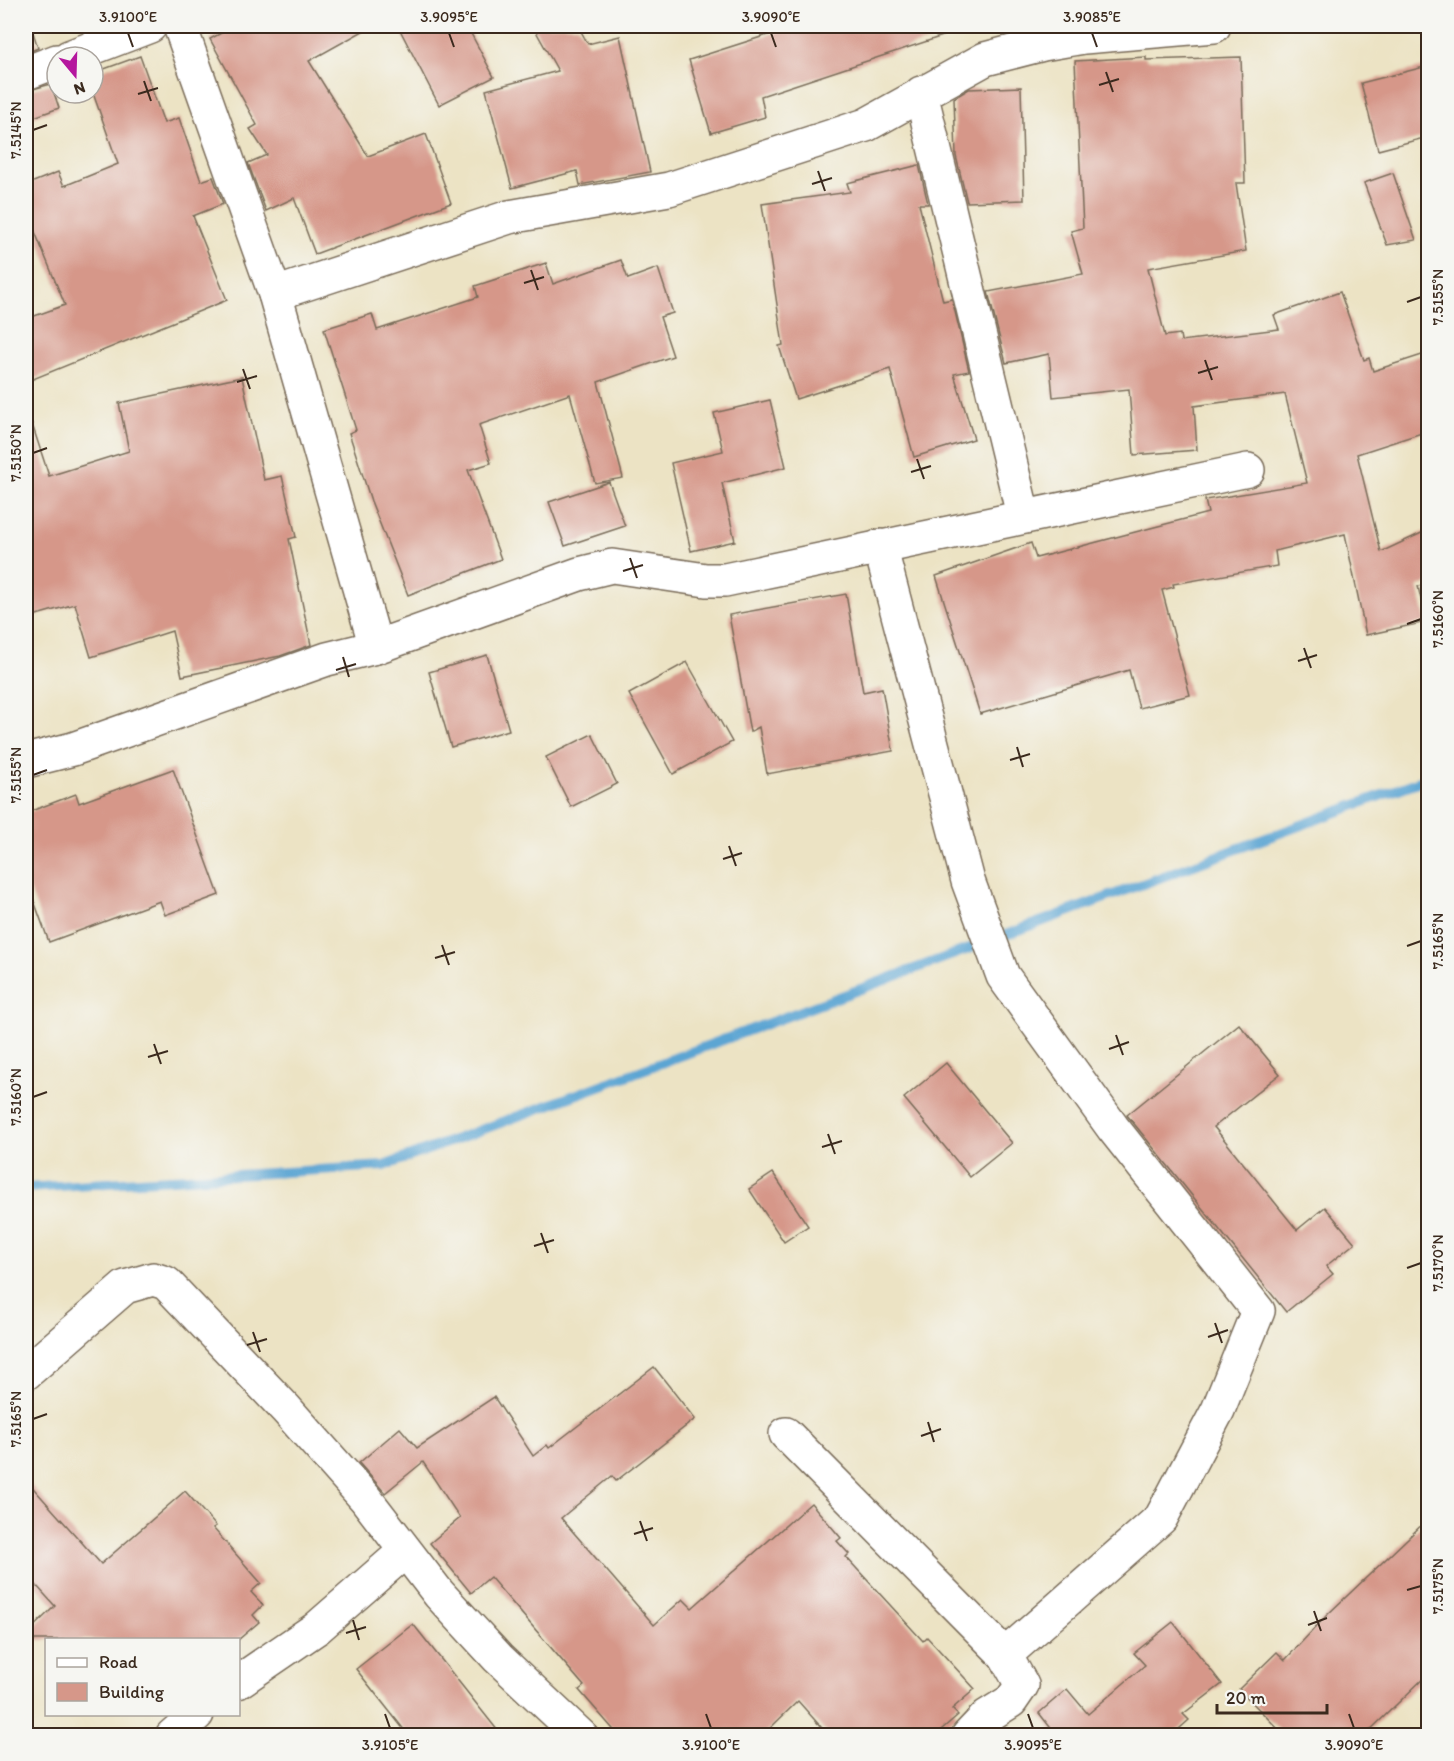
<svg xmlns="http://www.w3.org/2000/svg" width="1454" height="1761" viewBox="0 0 1454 1761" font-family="Itim,sans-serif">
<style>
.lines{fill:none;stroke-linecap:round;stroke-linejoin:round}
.stream{stroke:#5ca5d3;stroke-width:10}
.building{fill:#d69789}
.minor-casing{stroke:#796b58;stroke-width:36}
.minor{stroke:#fff;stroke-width:33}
.ticks{fill:none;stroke:#3b2a1e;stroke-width:2}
.neatline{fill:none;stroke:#3b2a1e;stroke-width:2}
.ticks-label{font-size:15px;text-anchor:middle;fill:#3b2a1e}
</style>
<rect width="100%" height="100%" fill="#f6f6f2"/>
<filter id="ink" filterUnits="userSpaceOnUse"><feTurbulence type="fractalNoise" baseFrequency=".0167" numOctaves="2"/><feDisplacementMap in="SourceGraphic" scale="12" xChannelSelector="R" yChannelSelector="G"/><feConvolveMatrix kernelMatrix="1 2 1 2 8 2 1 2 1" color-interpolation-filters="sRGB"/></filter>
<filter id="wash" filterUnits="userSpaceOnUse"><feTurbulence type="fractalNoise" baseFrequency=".008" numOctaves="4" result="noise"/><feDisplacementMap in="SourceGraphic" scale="24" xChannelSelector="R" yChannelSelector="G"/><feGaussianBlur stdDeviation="1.35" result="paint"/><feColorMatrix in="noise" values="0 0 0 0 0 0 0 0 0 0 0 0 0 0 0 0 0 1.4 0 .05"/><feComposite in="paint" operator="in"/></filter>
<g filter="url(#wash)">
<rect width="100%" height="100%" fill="#ece3c4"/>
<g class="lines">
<!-- stream -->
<path class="stream" d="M 26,1188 L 384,1166 L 1428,778"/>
</g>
<g id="blocks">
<!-- building -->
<g class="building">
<path d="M 26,26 L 31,26 L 38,48 L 26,53 Z"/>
<path d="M 234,26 L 372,26 L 309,61 L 368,156 L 426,134 L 451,203 L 315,254 L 294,198 L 266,211 L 248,163 L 267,155 L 250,129 L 257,125 L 210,39 Z"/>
<path d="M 398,26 L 467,26 L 494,77 L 439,105 Z"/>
<path d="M 533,26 L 578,26 L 588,44 L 620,36 L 650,172 L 580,185 L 577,171 L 512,188 L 486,90 L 558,71 Z"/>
<path d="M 778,26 L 957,26 L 958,31 L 761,96 L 765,117 L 711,133 L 689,60 L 780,31 Z"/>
<path d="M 140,56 L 164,123 L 179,118 L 201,181 L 213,177 L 223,204 L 193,216 L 227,300 L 26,382 L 26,319 L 65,305 L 26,210 L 26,185 L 58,172 L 64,186 L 118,164 L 93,93 L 93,73 Z"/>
<path d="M 1146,57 L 1146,60 L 1241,57 L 1245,183 L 1236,183 L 1246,251 L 1148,268 L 1165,336 L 1180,334 L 1181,341 L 1279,329 L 1274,315 L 1340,292 L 1364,360 L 1369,358 L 1373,371 L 1428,353 L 1428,431 L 1357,454 L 1381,552 L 1428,530 L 1428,584 L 1418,586 L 1426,622 L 1366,635 L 1345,534 L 1275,551 L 1277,566 L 1173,584 L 1174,587 L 1162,590 L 1190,695 L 1139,708 L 1129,670 L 980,714 L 936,576 L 1031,543 L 1036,558 L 1208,513 L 1205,500 L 1307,483 L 1285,394 L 1194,406 L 1197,450 L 1134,455 L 1129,389 L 1053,397 L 1049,354 L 1006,363 L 988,292 L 1083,274 L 1071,231 L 1083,228 L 1075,61 Z"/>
<path d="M 1428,66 L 1428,137 L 1378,150 L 1361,83 Z"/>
<path d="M 51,84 L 59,108 L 26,120 L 26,91 Z"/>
<path d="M 1021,87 L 1024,200 L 967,202 L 956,156 L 954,98 L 969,89 Z"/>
<path d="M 919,165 L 928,204 L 919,204 L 943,301 L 952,299 L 969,371 L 954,374 L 974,439 L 914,457 L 890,369 L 796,399 L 779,346 L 783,345 L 762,204 L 850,192 L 847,183 Z"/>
<path d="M 1393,173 L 1416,240 L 1387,245 L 1364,183 Z"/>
<path d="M 621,260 L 628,279 L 658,268 L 673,313 L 660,317 L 673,356 L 598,382 L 623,478 L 595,483 L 570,394 L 479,425 L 491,463 L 468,470 L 501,559 L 408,595 L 371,501 L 349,433 L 356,430 L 324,329 L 372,314 L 377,330 L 478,297 L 475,286 L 546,263 L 553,284 Z"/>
<path d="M 242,377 L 264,480 L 282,476 L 296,537 L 289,539 L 311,645 L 280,656 L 182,676 L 172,631 L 91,657 L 75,604 L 26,618 L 26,422 L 31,421 L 49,476 L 129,451 L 119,403 Z"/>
<path d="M 770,400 L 786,467 L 722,483 L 735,541 L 691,551 L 671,463 L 723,451 L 714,413 Z"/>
<path d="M 609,482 L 625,526 L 565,546 L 549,502 Z"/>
<path d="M 846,594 L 863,692 L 882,688 L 893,751 L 767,774 L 759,727 L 750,732 L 729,615 Z"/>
<path d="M 487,655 L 509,730 L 451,747 L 429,672 Z"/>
<path d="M 687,662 L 732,742 L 673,774 L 629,694 Z"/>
<path d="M 592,734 L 617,784 L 571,807 L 546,757 Z"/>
<path d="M 173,769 L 219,895 L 165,915 L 160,901 L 49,942 L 26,879 L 26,813 L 76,794 L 79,803 Z"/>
<path d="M 1239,1024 L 1280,1074 L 1214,1127 L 1297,1230 L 1325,1207 L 1355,1243 L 1326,1266 L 1333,1274 L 1286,1312 L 1127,1115 Z"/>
<path d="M 946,1063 L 1012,1143 L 970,1177 L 904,1098 Z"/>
<path d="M 773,1173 L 808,1226 L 784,1242 L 749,1189 Z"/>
<path d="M 654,1367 L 695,1419 L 616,1481 L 612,1476 L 561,1518 L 654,1625 L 683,1599 L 692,1608 L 811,1503 L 841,1538 L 837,1541 L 849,1554 L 846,1557 L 923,1641 L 927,1637 L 975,1689 L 952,1709 L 958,1715 L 934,1736 L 829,1736 L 798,1701 L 762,1736 L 619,1736 L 579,1690 L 584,1686 L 490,1577 L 471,1593 L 430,1543 L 460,1518 L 423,1462 L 385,1493 L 359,1463 L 400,1428 L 417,1448 L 494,1397 L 533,1456 L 547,1445 L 549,1448 Z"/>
<path d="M 26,1480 L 101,1564 L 185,1491 L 216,1526 L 213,1528 L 261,1583 L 251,1592 L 263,1605 L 253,1615 L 259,1622 L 238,1640 L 26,1640 L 26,1634 L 55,1606 L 26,1574 Z"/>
<path d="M 1428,1519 L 1428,1674 L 1364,1736 L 1285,1736 L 1239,1689 L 1277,1652 L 1285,1660 L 1327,1615 Z"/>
<path d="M 1173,1622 L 1222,1684 L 1183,1714 L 1189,1720 L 1171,1736 L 1057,1736 L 1039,1713 L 1067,1689 L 1088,1714 L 1145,1665 L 1134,1653 Z"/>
<path d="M 413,1624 L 502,1736 L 409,1736 L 356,1669 Z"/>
</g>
</g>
</g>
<g filter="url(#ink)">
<use href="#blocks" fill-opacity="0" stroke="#796b58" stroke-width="1.5"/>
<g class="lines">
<!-- minor casing -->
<g class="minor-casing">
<g id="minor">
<path d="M 180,26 L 275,294 L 376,647"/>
<path d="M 69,57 L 150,26"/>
<path d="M 26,73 L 57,61"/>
<path d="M 921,93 L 1023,515"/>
<path d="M 275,294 L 509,217 L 669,189 L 866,125 L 985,59 L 1043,44 L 1084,37 L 1214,26"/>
<path d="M 880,546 L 968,881 L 1003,976 L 1113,1128 L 1258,1311 L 1218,1410 L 1161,1518 L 1005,1655 L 1022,1685 L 1011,1701 L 987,1716 L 968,1736"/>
<path d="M 26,761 L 73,749 L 327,659 L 376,647 L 579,574 L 612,566 L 706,580 L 725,580 L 1248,470"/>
<path d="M 26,1373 L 125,1287 L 153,1279 L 166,1283 L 286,1409 L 365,1498 L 439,1594 L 498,1658 L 581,1736"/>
<path d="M 786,1434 L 1005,1655"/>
<path d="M 238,1682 L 317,1628 L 404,1552"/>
<path d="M 172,1736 L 197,1714"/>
</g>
</g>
<!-- minor -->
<use href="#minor" class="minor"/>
</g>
</g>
<!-- ticks -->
<path class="ticks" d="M 128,33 L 133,47M 449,33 L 454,47M 771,33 L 776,47M 1092,33 L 1097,47M 1106,72 L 1113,92M 144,81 L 151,101M 1099,85 L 1119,79M 138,94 L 158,88M 33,130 L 47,125M 818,171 L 825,191M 812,184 L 832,178M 531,270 L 538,290M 524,283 L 544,277M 1407,302 L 1421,297M 1205,360 L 1212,380M 243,369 L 250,389M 1198,373 L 1218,367M 237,382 L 257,376M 33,453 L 47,448M 917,459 L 924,479M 911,472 L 931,466M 630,558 L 637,578M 623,571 L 643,565M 1407,624 L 1421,619M 1304,648 L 1311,668M 343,657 L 349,677M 1298,661 L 1317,655M 336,670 L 356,664M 1017,747 L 1023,767M 1010,760 L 1030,754M 33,775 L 47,770M 729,846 L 736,866M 723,859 L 742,853M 442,945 L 449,965M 1407,946 L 1421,941M 435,958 L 455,952M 1116,1035 L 1123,1055M 154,1044 L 161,1064M 1109,1049 L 1129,1042M 148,1057 L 168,1051M 33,1097 L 47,1092M 828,1134 L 835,1154M 822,1147 L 842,1141M 541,1233 L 548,1253M 534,1246 L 554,1240M 1407,1268 L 1421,1263M 1215,1323 L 1222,1343M 253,1332 L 260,1352M 1208,1337 L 1228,1330M 247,1345 L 267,1339M 33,1419 L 47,1414M 928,1422 L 934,1442M 921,1436 L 941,1429M 640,1521 L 647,1541M 634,1534 L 653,1528M 1407,1590 L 1421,1586M 1314,1611 L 1321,1631M 353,1620 L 359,1640M 1308,1625 L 1327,1618M 346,1633 L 366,1627M 385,1714 L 390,1728M 706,1714 L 711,1728M 1028,1714 L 1033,1728M 1349,1714 L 1354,1728"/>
<!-- margin -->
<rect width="1454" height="1761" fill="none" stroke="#f6f6f2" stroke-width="66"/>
<!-- legend -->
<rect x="45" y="1638" width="195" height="78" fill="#f6f6f2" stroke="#aba49d" stroke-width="1.5"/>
<rect x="57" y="1658" width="30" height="9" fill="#ffffff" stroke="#aba49d" stroke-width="1.5"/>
<text x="99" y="1668" font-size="18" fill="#3b2a1e">Road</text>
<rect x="57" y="1683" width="30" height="18" fill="#d69789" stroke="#aba49d" stroke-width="1.5"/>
<text x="99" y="1698" font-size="18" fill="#3b2a1e">Building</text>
<!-- north arrow -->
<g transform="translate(75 75) rotate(161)"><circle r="28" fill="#f6f6f2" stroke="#aba49d" stroke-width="1.5"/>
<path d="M0-4.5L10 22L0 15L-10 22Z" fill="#b5179e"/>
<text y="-9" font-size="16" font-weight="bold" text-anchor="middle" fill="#3b2a1e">N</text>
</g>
<!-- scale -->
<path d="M1217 1704v9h110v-9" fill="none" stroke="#3b2a1e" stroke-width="3"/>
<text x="1226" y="1704" font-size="18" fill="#3b2a1e" stroke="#f6f6f2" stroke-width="4.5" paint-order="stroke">20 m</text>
<rect x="33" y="33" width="1388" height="1695" class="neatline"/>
<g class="ticks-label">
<text x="128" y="22">3.9100°E</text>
<text x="449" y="22">3.9095°E</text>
<text x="771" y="22">3.9090°E</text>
<text x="1092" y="22">3.9085°E</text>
<text transform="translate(16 130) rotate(-90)" y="5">7.5145°N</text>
<text transform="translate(1438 297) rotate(-90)" y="5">7.5155°N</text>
<text transform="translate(16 453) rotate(-90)" y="5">7.5150°N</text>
<text transform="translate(1438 619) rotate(-90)" y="5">7.5160°N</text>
<text transform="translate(16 775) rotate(-90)" y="5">7.5155°N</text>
<text transform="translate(1438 941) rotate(-90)" y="5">7.5165°N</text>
<text transform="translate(16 1097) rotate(-90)" y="5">7.5160°N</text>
<text transform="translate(1438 1263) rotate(-90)" y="5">7.5170°N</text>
<text transform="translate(16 1419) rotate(-90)" y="5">7.5165°N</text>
<text transform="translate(1438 1586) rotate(-90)" y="5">7.5175°N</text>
<text x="390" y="1750">3.9105°E</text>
<text x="711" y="1750">3.9100°E</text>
<text x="1033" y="1750">3.9095°E</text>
<text x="1354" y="1750">3.9090°E</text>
</g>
</svg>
